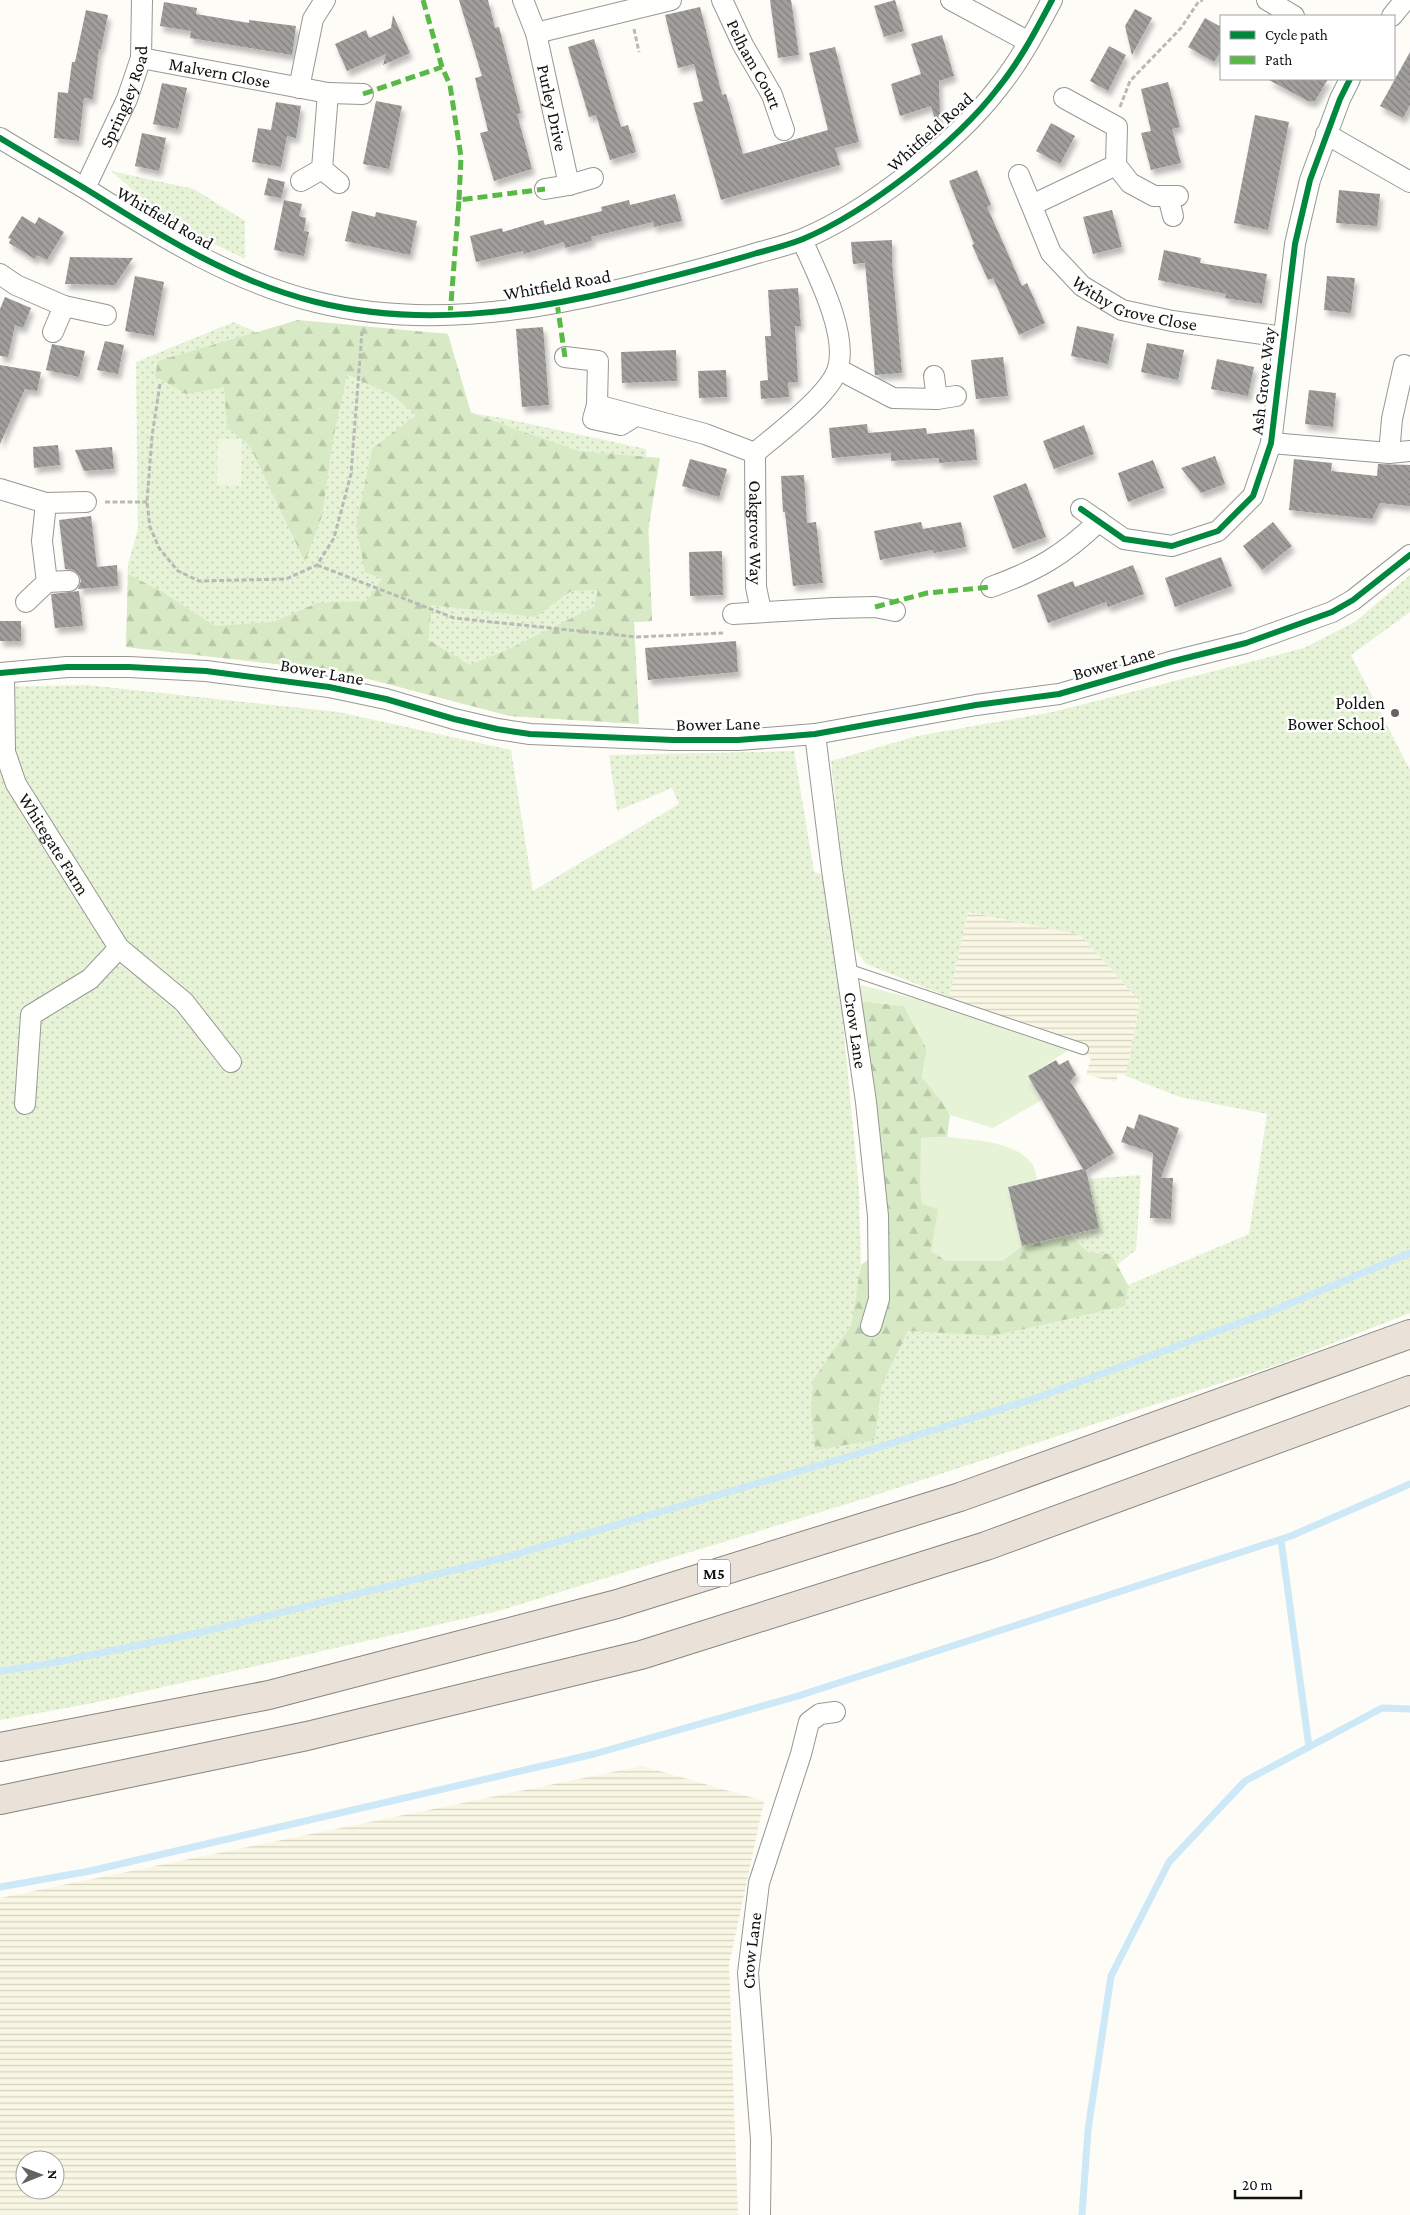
<svg xmlns="http://www.w3.org/2000/svg" width="1410" height="2215" viewBox="0 0 1410 2215" font-family="'Crimson Pro',serif">
<style>
.farmland{fill:url(#farmland-rules);fill-rule:evenodd}
.grass{fill:url(#grass-dots);fill-rule:evenodd}
.forest{fill:url(#forest-firs);fill-rule:evenodd}
.garden{fill:#e7f3d7}
.pitch{fill:#f0f6e1}
.lines{fill:none;stroke-linecap:round;stroke-linejoin:round}
.stream{stroke:#cde8f7;stroke-width:7}
.building{fill:url(#building-back-hatch);filter:url(#shadow)}
.lane-casing{stroke:#979795;stroke-width:12}
.street-casing{stroke:#979795;stroke-width:22}
.highway-casing{stroke:#858482;stroke-width:30}
.path{stroke:#b9b9b8;stroke-width:3;stroke-dasharray:5 2.5;stroke-linecap:butt}
.lane{stroke:#fffffe;stroke-width:10}
.street{stroke:#fffffe;stroke-width:20}
.highway{stroke:#eae1d8;stroke-width:28}
.quiet{stroke:#58b947;stroke-width:5;stroke-dasharray:10 5;stroke-linecap:butt}
.cycleway-casing{stroke:#fff;stroke-width:9}
.cycleway{stroke:#00873e;stroke-width:6}
.poi-dot{fill:#646362;stroke:#fff;stroke-width:2}
.labels{text-anchor:middle;dominant-baseline:central;stroke-width:5;stroke-linejoin:round;paint-order:stroke}
.shield{fill:#fff;stroke:#585858;stroke-width:1}
.shield-label{font-size:16px;font-weight:bold;fill:#111}
.street-label{font-size:18px;fill:#111;stroke:#fff}
.poi-label{font-size:18px;fill:#111;stroke:#fff;text-anchor:end}
</style>
<defs>
<pattern id="farmland-rules" width="6" height="5" patternUnits="userSpaceOnUse" patternTransform="scale(1.25)"><rect width="6" height="5" fill="#f9f7e4"/><path d="M0 2.5h6" fill="none" stroke="#d4d3c3"/></pattern>
<pattern id="grass-dots" width="8" height="8" patternUnits="userSpaceOnUse" patternTransform="scale(1.25)"><rect width="8" height="8" fill="#e7f3d7"/><path d="M2 2h.1M6 6h.1" fill="none" stroke="#c5cfb8" stroke-width="1.8" stroke-linecap="round"/></pattern>
<pattern id="forest-firs" width="22" height="20" patternUnits="userSpaceOnUse" patternTransform="scale(1.25)"><rect width="22" height="20" fill="#d8eac5"/><path d="M5 1l3.5 6h-7zM16 11l3.5 6h-7z" fill="#b8c8a8"/></pattern>
<pattern id="building-back-hatch" width="6" height="6" patternUnits="userSpaceOnUse" patternTransform="scale(1.25)"><rect width="6" height="6" fill="#a19f9c"/><path d="M-1 5l2 2M0 0l6 6M5-1l2 2" fill="none" stroke="#82807e"/></pattern>
<filter id="shadow"><feDropShadow dx="3" dy="5.5" stdDeviation="2.5" flood-color="#0004"/></filter>
</defs>
<rect width="100%" height="100%" fill="#fdfcf7"/>
<!-- farmland -->
<g class="farmland">
<path d="M 968,912 L 1080,935 L 1140,1001 L 1126,1076 L 1118,1074 L 1116,1082 L 1086,1075 L 1091,1058 L 947,1007 Z"/>
<path d="M 642,1766 L 764,1801 L 729,1965 L 738,2215 L 0,2215 L 0,1898 ZM 25,2160 L 55,2160 L 55,2190 L 25,2190 Z"/>
</g>
<!-- grass -->
<g class="grass">
<path d="M 111,171 L 194,189 L 245,221 L 245,259 L 170,222 Z"/>
<path d="M 234,322 L 357,380 L 406,381 L 456,376 L 471,413 L 502,418 L 646,449 L 652,621 L 634,622 L 639,724 L 510,716 L 338,671 L 126,647 L 128,564 L 138,529 L 136,362 Z"/>
<path d="M 1410,575 L 1410,612 L 1351,655 L 1410,770 L 1410,1313 L 1277,1365 L 860,1500 L 498,1611 L 93,1703 L 0,1720 L 0,687 L 87,685 L 338,712 L 511,750 L 533,891 L 679,804 L 672,788 L 617,811 L 609,755 L 794,751 L 814,872 L 844,880 L 831,761 L 917,736 L 1053,712 L 1304,648 L 1355,622 ZM 823,883 L 846,887 L 854,948 L 866,964 L 949,997 L 968,912 L 1080,935 L 1140,1001 L 1126,1076 L 1180,1097 L 1267,1114 L 1249,1234 L 1128,1285 L 1124,1306 L 994,1336 L 908,1331 L 882,1385 L 875,1440 L 813,1380 L 851,1325 L 861,1265 L 859,1190 L 838,970 Z"/>
<path d="M 1141,1175 L 1136,1250 L 1117,1265 L 1111,1254 L 1088,1252 L 1070,1235 L 1099,1228 L 1088,1179 Z"/>
</g>
<!-- forest -->
<g class="forest">
<path d="M 298,320 L 448,334 L 471,413 L 578,451 L 660,458 L 648,531 L 652,621 L 634,622 L 639,724 L 510,716 L 338,671 L 126,647 L 128,574 L 164,593 L 215,626 L 274,622 L 317,603 L 366,601 L 382,579 L 365,572 L 356,526 L 372,449 L 416,415 L 391,394 L 347,375 L 333,439 L 322,516 L 305,562 L 250,446 L 227,428 L 224,387 L 186,394 L 155,376 L 158,361 ZM 598,590 L 594,607 L 507,650 L 470,665 L 428,640 L 432,605 L 535,617 L 571,591 Z"/>
<path d="M 859,1001 L 904,1006 L 927,1049 L 922,1077 L 941,1100 L 950,1115 L 947,1137 L 921,1138 L 938,1209 L 1002,1261 L 1022,1246 L 1070,1235 L 1088,1252 L 1111,1254 L 1128,1285 L 1125,1306 L 994,1336 L 908,1331 L 882,1385 L 875,1440 L 815,1450 L 811,1410 L 813,1380 L 851,1325 L 861,1265 L 883,1249 Z"/>
</g>
<!-- garden -->
<g class="garden">
<path d="M 861,985 L 947,1007 L 1069,1050 L 1028,1076 L 1042,1100 L 993,1128 L 950,1115 L 941,1100 L 922,1077 L 927,1049 L 904,1006 L 859,1001 Z"/>
<path d="M 947,1137 C 972,1140 1017,1141 1033,1165 C 1035,1169 1036,1176 1037,1180 L 1008,1187 L 1022,1246 L 1002,1261 L 946,1261 L 931,1251 L 938,1209 L 922,1204 L 920,1186 L 921,1138 Z"/>
</g>
<!-- pitch -->
<path class="pitch" d="M 218,439 L 242,439 L 241,486 L 217,485 Z"/>
<g class="lines">
<!-- stream -->
<g class="stream">
<path d="M 1281,1540 L 1309,1747"/>
<path d="M 0,1671 L 47,1664 L 198,1633 L 507,1557 L 854,1455 L 1039,1397 L 1272,1311 L 1410,1253"/>
<path d="M 0,1887 L 90,1871 L 594,1754 L 798,1696 L 1291,1536 L 1410,1484"/>
<path d="M 1082,2215 L 1088,2130 L 1111,1976 L 1169,1862 L 1245,1781 L 1382,1708 L 1410,1709"/>
</g>
</g>
<!-- building -->
<g class="building">
<path d="M 459,0 L 488,0 L 495,28 L 499,27 L 521,113 L 517,114 L 532,169 L 494,181 L 480,133 L 488,131 L 475,78 L 482,76 Z"/>
<path d="M 770,0 L 791,0 L 799,55 L 778,58 Z"/>
<path d="M 895,0 L 904,31 L 884,37 L 874,6 Z"/>
<path d="M 164,2 L 197,8 L 196,14 L 249,23 L 249,20 L 296,26 L 292,55 L 190,38 L 191,31 L 160,26 Z"/>
<path d="M 700,7 L 722,95 L 726,94 L 743,154 L 828,130 L 809,53 L 835,47 L 859,142 L 835,148 L 840,165 L 721,200 L 693,103 L 703,101 L 694,64 L 678,68 L 665,15 Z"/>
<path d="M 1135,9 L 1152,18 L 1132,55 L 1125,26 Z"/>
<path d="M 86,10 L 108,15 L 101,49 L 99,49 L 93,99 L 84,98 L 79,141 L 54,138 L 58,92 L 68,93 L 72,62 L 75,62 Z"/>
<path d="M 393,15 L 410,53 L 383,65 L 386,54 L 347,71 L 335,44 L 366,30 L 369,38 L 391,28 Z"/>
<path d="M 1205,18 L 1221,27 L 1221,51 L 1214,62 L 1188,47 Z"/>
<path d="M 942,35 L 954,76 L 939,81 L 940,119 L 935,120 L 931,106 L 900,116 L 891,84 L 921,74 L 911,44 Z"/>
<path d="M 594,39 L 621,127 L 628,125 L 636,152 L 610,160 L 596,115 L 589,117 L 568,47 Z"/>
<path d="M 1109,46 L 1126,55 L 1108,91 L 1090,81 Z"/>
<path d="M 1410,52 L 1410,105 L 1403,118 L 1380,106 Z"/>
<path d="M 1267,79 L 1328,79 L 1315,101 L 1308,101 Z"/>
<path d="M 1168,82 L 1180,127 L 1172,129 L 1181,163 L 1151,170 L 1141,133 L 1151,131 L 1141,89 Z"/>
<path d="M 162,83 L 187,88 L 178,129 L 153,124 Z"/>
<path d="M 376,101 L 402,106 L 389,169 L 363,164 Z"/>
<path d="M 276,102 L 301,106 L 296,138 L 287,136 L 281,167 L 252,162 L 258,128 L 271,130 Z"/>
<path d="M 1255,115 L 1289,122 L 1268,230 L 1234,223 Z"/>
<path d="M 1051,123 L 1075,136 L 1060,164 L 1036,151 Z"/>
<path d="M 142,133 L 166,138 L 159,171 L 135,166 Z"/>
<path d="M 977,170 L 991,205 L 987,207 L 1009,256 L 1022,286 L 1027,283 L 1045,323 L 1019,335 L 993,278 L 988,280 L 972,245 L 974,244 L 949,181 Z"/>
<path d="M 268,178 L 285,182 L 281,198 L 264,195 Z"/>
<path d="M 1339,190 L 1380,194 L 1377,226 L 1336,223 Z"/>
<path d="M 675,194 L 682,221 L 654,227 L 653,222 L 591,237 L 592,241 L 565,248 L 564,242 L 524,254 L 523,251 L 476,262 L 470,236 L 502,228 L 503,232 L 543,220 L 545,225 L 602,211 L 601,207 L 629,200 L 630,205 Z"/>
<path d="M 284,200 L 302,204 L 299,216 L 306,218 L 304,231 L 309,232 L 304,256 L 274,250 Z"/>
<path d="M 1112,210 L 1122,247 L 1093,254 L 1083,217 Z"/>
<path d="M 352,211 L 375,217 L 376,212 L 417,221 L 410,255 L 345,241 Z"/>
<path d="M 22,216 L 35,224 L 39,217 L 64,232 L 47,260 L 37,255 L 35,259 L 9,243 L 11,239 L 8,238 Z"/>
<path d="M 892,240 L 892,262 L 902,373 L 875,375 L 865,263 L 853,264 L 851,242 Z"/>
<path d="M 1164,250 L 1201,258 L 1200,263 L 1267,274 L 1262,304 L 1225,298 L 1226,294 L 1158,280 Z"/>
<path d="M 70,257 L 133,258 L 115,285 L 65,284 Z"/>
<path d="M 135,276 L 164,282 L 154,336 L 125,331 Z"/>
<path d="M 1327,276 L 1355,278 L 1351,313 L 1324,310 Z"/>
<path d="M 798,288 L 801,326 L 795,326 L 798,382 L 788,382 L 789,397 L 761,399 L 760,381 L 768,380 L 765,336 L 771,336 L 768,290 Z"/>
<path d="M 5,297 L 31,308 L 23,328 L 15,325 L 8,357 L 0,356 L 0,309 Z"/>
<path d="M 1077,326 L 1114,334 L 1108,364 L 1071,356 Z"/>
<path d="M 543,327 L 549,405 L 522,407 L 516,329 Z"/>
<path d="M 105,341 L 124,345 L 118,374 L 97,370 Z"/>
<path d="M 1147,343 L 1184,350 L 1178,380 L 1141,372 Z"/>
<path d="M 52,344 L 85,351 L 79,377 L 46,370 Z"/>
<path d="M 676,350 L 677,381 L 622,383 L 621,352 Z"/>
<path d="M 1003,357 L 1008,396 L 976,399 L 971,360 Z"/>
<path d="M 1217,359 L 1254,367 L 1248,396 L 1211,389 Z"/>
<path d="M 0,365 L 41,372 L 37,391 L 25,389 L 0,444 Z"/>
<path d="M 726,370 L 727,397 L 699,398 L 698,371 Z"/>
<path d="M 1309,390 L 1336,393 L 1333,427 L 1305,424 Z"/>
<path d="M 867,424 L 868,433 L 926,428 L 927,434 L 974,429 L 977,460 L 939,463 L 939,458 L 891,461 L 891,453 L 832,458 L 829,428 Z"/>
<path d="M 1084,425 L 1094,454 L 1054,469 L 1043,441 Z"/>
<path d="M 58,445 L 60,465 L 34,468 L 33,447 Z"/>
<path d="M 112,447 L 114,469 L 84,471 L 75,450 Z"/>
<path d="M 1215,456 L 1225,484 L 1201,493 L 1181,468 Z"/>
<path d="M 690,459 L 727,469 L 719,497 L 682,486 Z"/>
<path d="M 1294,459 L 1332,463 L 1331,471 L 1377,476 L 1378,464 L 1410,465 L 1410,506 L 1380,503 L 1372,519 L 1289,510 Z"/>
<path d="M 1153,460 L 1164,488 L 1128,502 L 1118,473 Z"/>
<path d="M 804,475 L 807,523 L 816,522 L 823,583 L 793,586 L 785,512 L 783,512 L 781,476 Z"/>
<path d="M 1026,483 L 1046,537 L 1013,549 L 993,496 Z"/>
<path d="M 91,516 L 97,567 L 117,565 L 118,586 L 78,589 L 81,581 L 79,575 L 74,570 L 65,569 L 59,520 Z"/>
<path d="M 921,522 L 923,529 L 961,522 L 966,547 L 934,553 L 933,550 L 880,560 L 874,531 Z"/>
<path d="M 1273,522 L 1292,546 L 1262,570 L 1243,546 Z"/>
<path d="M 722,551 L 723,595 L 690,596 L 689,552 Z"/>
<path d="M 1221,557 L 1232,586 L 1175,607 L 1165,578 Z"/>
<path d="M 1133,565 L 1144,594 L 1108,607 L 1106,602 L 1048,623 L 1037,595 L 1073,581 L 1075,587 Z"/>
<path d="M 79,591 L 83,626 L 55,628 L 51,594 Z"/>
<rect x="0" y="621" width="21" height="20"/>
<path d="M 736,641 L 738,672 L 648,680 L 645,648 Z"/>
<path d="M 1056,1060 L 1059,1065 L 1068,1060 L 1076,1075 L 1070,1081 L 1114,1153 L 1086,1170 L 1099,1228 L 1022,1246 L 1008,1187 L 1083,1169 L 1028,1076 Z"/>
<path d="M 1139,1114 L 1179,1128 L 1161,1178 L 1173,1178 L 1171,1219 L 1150,1218 L 1153,1153 L 1121,1142 L 1127,1126 L 1134,1129 Z"/>
</g>
<g class="lines">
<!-- lane casing -->
<g class="lane-casing">
<path id="lane" d="M 847,969 L 1083,1049"/>
</g>
<!-- street casing -->
<g class="street-casing">
<g id="street">
<path id="s1" d="M 523,0 L 536,33 L 569,185 L 545,189"/>
<path id="s2" d="M 722,0 L 743,45 L 772,95 L 784,130"/>
<path d="M 951,0 L 1029,42"/>
<path d="M 1267,0 L 1294,16"/>
<path d="M 1392,16 L 1405,0"/>
<path d="M 536,33 L 671,0"/>
<path id="s3" d="M 141,58 L 328,93 L 322,169 L 301,181"/>
<path d="M 299,88 L 313,19 L 325,0"/>
<path d="M 328,93 L 363,94"/>
<path d="M 1064,98 L 1117,127 L 1116,165 L 1130,183 L 1154,196 L 1178,196"/>
<path d="M 1326,134 L 1410,182"/>
<path d="M 0,138 C 31,157 63,175 94,194 C 164,238 235,282 316,302 C 418,327 522,313 622,289 C 667,278 712,267 757,253 C 772,249 788,245 803,239 C 867,212 956,143 998,88 C 1020,61 1036,30 1052,0"/>
<path d="M 322,169 L 339,183"/>
<path id="s4" d="M 1019,175 L 1051,253 L 1082,286 L 1122,310 L 1172,321 L 1283,337"/>
<path d="M 569,185 L 593,178"/>
<path id="s5" d="M 85,188 L 127,99 L 141,58 L 142,0"/>
<path d="M 1168,196 L 1173,216"/>
<path d="M 1032,205 L 1116,165"/>
<path d="M 0,274 L 16,285 L 64,306 L 53,332"/>
<path d="M 64,306 L 106,315"/>
<path d="M 565,357 L 598,361 L 597,405 L 593,419 L 621,425 L 634,417"/>
<path d="M 838,369 L 893,398 L 937,399 L 934,376"/>
<path d="M 937,399 L 956,396"/>
<path id="s6" d="M 597,405 L 705,434 L 755,453 L 756,587 L 761,611"/>
<path d="M 1271,443 L 1389,453 L 1410,451"/>
<path d="M 755,453 C 777,434 830,395 838,368 C 848,332 816,272 802,240"/>
<path d="M 1389,453 L 1392,419 L 1404,365"/>
<path d="M 0,489 L 46,503 L 42,541 L 47,582 L 26,602"/>
<path d="M 46,503 L 86,502"/>
<path d="M 1081,509 L 1124,539 L 1172,546 L 1218,531 L 1253,496 L 1271,443 L 1295,244 L 1310,180 L 1340,99 L 1350,79"/>
<path d="M 47,582 L 69,581"/>
<path d="M 991,587 C 1036,571 1064,555 1099,521"/>
<path d="M 733,614 L 833,608 L 875,607 L 895,611"/>
<path d="M 0,673 L 67,667 L 129,667 L 206,671 L 329,687 L 386,699 L 454,719 L 497,729 L 530,734 L 673,740 L 738,740 L 779,737 L 815,734 L 976,705 L 1059,694 L 1170,662 L 1246,643 L 1332,612 L 1353,600 L 1410,555"/>
<path id="s7" d="M 4,673 L 5,752 L 16,784 L 119,948 L 90,979 L 31,1015 L 25,1104"/>
<path id="s8" d="M 815,734 L 832,870 L 866,1102 L 878,1216 L 879,1299 L 871,1326"/>
<path d="M 119,948 L 184,1002 L 231,1062"/>
<path id="s9" d="M 760,2215 L 761,2140 L 748,1973 L 759,1883 L 801,1754 L 809,1722 L 820,1714 L 835,1712"/>
</g>
</g>
<!-- highway casing -->
<g class="highway-casing">
<g id="highway">
<path d="M 0,1747 L 269,1695 L 617,1604 L 960,1497 L 1410,1334"/>
<path d="M 0,1800 L 307,1736 L 641,1655 L 986,1546 L 1410,1390"/>
</g>
</g>
<!-- path -->
<g class="path">
<path d="M 634,29 L 639,52"/>
<path d="M 1120,107 L 1130,81 L 1181,28 L 1199,1 L 1203,0"/>
<path d="M 160,384 L 152,436 L 147,502 L 150,527 L 159,548 L 178,571 L 199,581 L 286,579 L 317,565 L 334,538 L 351,474 L 362,332"/>
<path d="M 105,502 L 147,502"/>
<path d="M 317,565 L 454,618 L 637,637 L 723,633"/>
</g>
<!-- lane -->
<use href="#lane" class="lane"/>
<!-- street -->
<use href="#street" class="street"/>
<!-- highway -->
<use href="#highway" class="highway"/>
<!-- quiet -->
<g class="quiet">
<path d="M 423,0 L 442,67 L 450,85 L 461,157 L 459,200"/>
<path d="M 363,94 L 442,67"/>
<path d="M 557,303 L 565,357"/>
<path d="M 450,316 L 459,200 L 545,189"/>
<path d="M 875,607 L 927,593 L 991,587"/>
</g>
<!-- cycleway casing -->
<g class="cycleway-casing">
<g id="cycleway">
<path d="M 0,138 C 31,157 63,175 94,194 C 164,238 235,282 316,302 C 418,327 522,313 622,289 C 667,278 712,267 757,253 C 772,249 788,245 803,239 C 867,212 956,143 998,88 C 1020,61 1036,30 1052,0"/>
<path d="M 1081,509 L 1124,539 L 1172,546 L 1218,531 L 1253,496 L 1271,443 L 1295,244 L 1310,180 L 1340,99 L 1350,79"/>
<path d="M 0,673 L 67,667 L 129,667 L 206,671 L 329,687 L 386,699 L 454,719 L 497,729 L 530,734 L 673,740 L 738,740 L 779,737 L 815,734 L 976,705 L 1059,694 L 1170,662 L 1246,643 L 1332,612 L 1353,600 L 1410,555"/>
</g>
</g>
<!-- cycleway -->
<use href="#cycleway" class="cycleway"/>
</g>
<!-- markers -->
<circle class="poi-dot" cx="1395" cy="713" r="5"/>
<g class="labels">
<!-- shield labels -->
<rect class="shield" x="698" y="1559.5" width="32" height="27" rx="4"/>
<g class="shield-label">
<text x="714" y="1573">M5</text>
</g>
<!-- street labels -->
<g class="street-label">
<text stroke="none"><textPath href="#s2" startOffset="72">Pelham Court</textPath></text>
<text stroke="none"><textPath href="#s3" startOffset="80">Malvern Close</textPath></text>
<text stroke="none"><textPath href="#s5" startOffset="100">Springley Road</textPath></text>
<text stroke="none"><textPath href="#s1" startOffset="112">Purley Drive</textPath></text>
<text transform="translate(930 132) rotate(-42)">Whitfield Road</text>
<text transform="translate(165 218) rotate(30)">Whitfield Road</text>
<text transform="translate(557 285) rotate(-10)">Whitfield Road</text>
<text stroke="none"><textPath href="#s4" startOffset="186">Withy Grove Close</textPath></text>
<text transform="translate(1263 381) rotate(-83)">Ash Grove Way</text>
<text stroke="none"><textPath href="#s6" startOffset="245">Oakgrove Way</textPath></text>
<text transform="translate(1114 663) rotate(-16)">Bower Lane</text>
<text transform="translate(322 672) rotate(10)">Bower Lane</text>
<text transform="translate(718 724) rotate(-1)">Bower Lane</text>
<text stroke="none"><textPath href="#s7" startOffset="184">Whitegate Farm</textPath></text>
<text stroke="none"><textPath href="#s8" startOffset="299">Crow Lane</textPath></text>
<text stroke="none"><textPath href="#s9" startOffset="265">Crow Lane</textPath></text>
</g>
<!-- poi labels -->
<g class="poi-label">
<text x="1385" y="703">Polden<tspan x="1385" dy="21">Bower School</tspan></text>
</g>
</g>
<!-- legend -->
<rect x="1220" y="15" width="175" height="65" fill="#ffffff" stroke="#a0a0a0"/>
<rect x="1230" y="31" width="25" height="8" fill="#00873e" stroke="#a0a0a0"/>
<text x="1265" y="40" font-size="15" fill="#111111">Cycle path</text>
<rect x="1230" y="56" width="25" height="8" fill="#58b947" stroke="#a0a0a0"/>
<text x="1265" y="65" font-size="15" fill="#111111">Path</text>
<!-- north arrow -->
<g transform="translate(40 2175) rotate(89)"><circle r="24" fill="#ffffff" stroke="#a0a0a0"/>
<path d="M0-4L9 19L0 12L-9 19Z" fill="#646362"/>
<text y="-8" font-size="14" font-weight="bold" text-anchor="middle" fill="#111111">N</text>
</g>
<!-- scale -->
<path d="M1235 2190v8h66v-8" fill="none" stroke="#111111" stroke-width="2.5"/>
<text x="1242" y="2190" font-size="15" fill="#111111" stroke="#ffffff" stroke-width="4" paint-order="stroke">20 m</text>
</svg>
